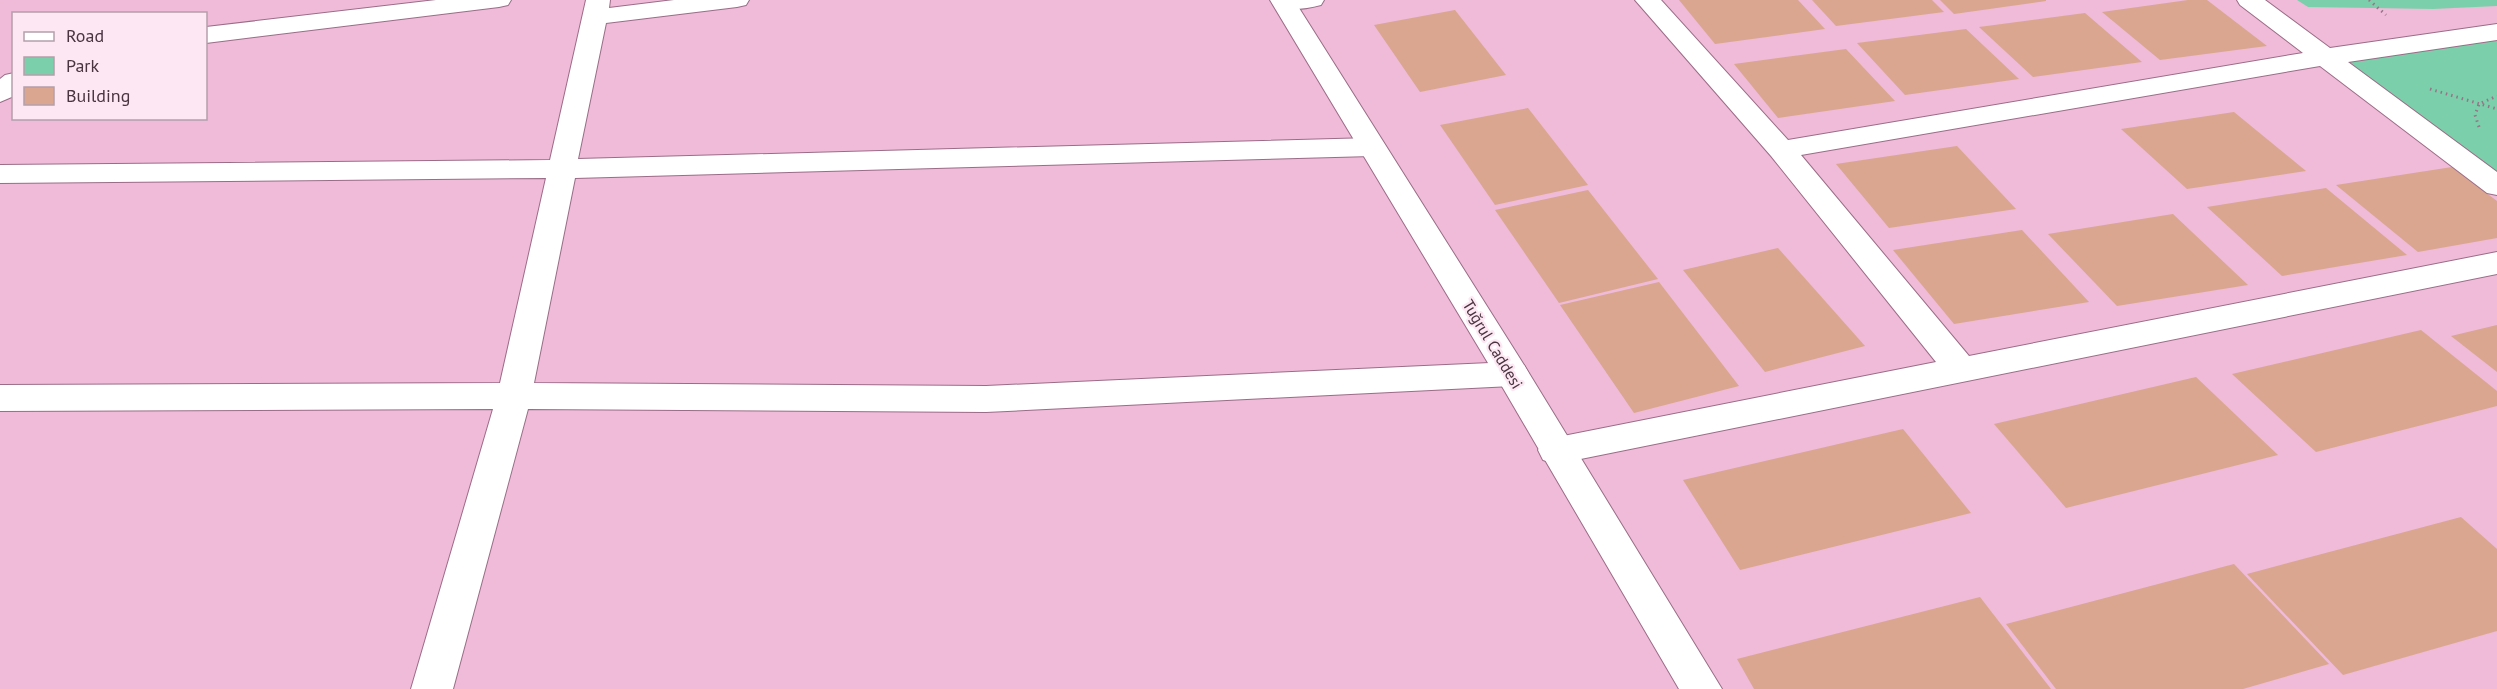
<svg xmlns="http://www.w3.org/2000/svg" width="2497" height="689" viewBox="0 0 2497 689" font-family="'PT Sans',sans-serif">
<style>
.green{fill:#7bd0ab}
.building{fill:#daa68f}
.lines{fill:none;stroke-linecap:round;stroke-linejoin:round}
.minor-casing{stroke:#9b6c87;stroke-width:2}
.major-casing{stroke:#9b6c87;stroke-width:2}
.path{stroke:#987488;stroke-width:3;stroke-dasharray:1.5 4;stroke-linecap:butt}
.minor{fill:#fff;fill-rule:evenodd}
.major{fill:#fff;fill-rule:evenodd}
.labels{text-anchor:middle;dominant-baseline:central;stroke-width:4.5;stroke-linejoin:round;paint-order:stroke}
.street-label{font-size:16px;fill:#493440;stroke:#fce7f2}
</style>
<rect width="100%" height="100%" fill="#efbbd8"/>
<!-- green -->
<g class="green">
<path d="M 2297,0 L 2497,0 L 2497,6 L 2433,9 L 2308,7 Z"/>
<path d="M 2497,32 L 2497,186 L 2326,57 Z"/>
</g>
<!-- building -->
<g class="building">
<path d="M 1679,0 L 1798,0 L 1825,29 L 1715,44 Z"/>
<path d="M 1812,0 L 1932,0 L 1944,12 L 1836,26 Z"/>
<path d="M 1940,0 L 2046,0 L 2046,1 L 1954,14 Z"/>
<path d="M 2188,0 L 2207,0 L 2267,46 L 2160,60 L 2102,12 Z"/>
<path d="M 1455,10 L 1506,75 L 1420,92 L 1374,25 Z"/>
<path d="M 2085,13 L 2142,62 L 2033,77 L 1979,27 Z"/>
<path d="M 1966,29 L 2019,79 L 1905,95 L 1857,43 Z"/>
<path d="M 1846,49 L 1895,101 L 1778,118 L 1734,64 Z"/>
<path d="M 1528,108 L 1588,185 L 1495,205 L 1440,125 Z"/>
<path d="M 2234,112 L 2306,171 L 2187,189 L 2121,129 Z"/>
<path d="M 1957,146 L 2016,209 L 1889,228 L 1836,164 Z"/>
<path d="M 2452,167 L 2497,201 L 2497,238 L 2418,252 L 2336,185 Z"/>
<path d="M 2326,188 L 2407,255 L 2282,276 L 2207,207 Z"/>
<path d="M 1588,190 L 1658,279 L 1559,303 L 1495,210 Z"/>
<path d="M 2173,214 L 2248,285 L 2117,306 L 2048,234 Z"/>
<path d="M 2022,230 L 2089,302 L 1954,324 L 1893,250 Z"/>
<path d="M 1778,248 L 1865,346 L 1765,372 L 1683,270 Z"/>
<path d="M 1659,282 L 1739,386 L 1634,413 L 1560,305 Z"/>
<path d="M 2497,325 L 2497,372 L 2451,336 Z"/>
<path d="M 2421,330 L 2497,391 L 2497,406 L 2316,452 L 2232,374 Z"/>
<path d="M 2196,377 L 2278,455 L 2066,508 L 1994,424 Z"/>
<path d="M 1903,429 L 1971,513 L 1740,570 L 1683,480 Z"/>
<path d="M 2461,517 L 2497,549 L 2497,631 L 2343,675 L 2247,574 Z"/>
<path d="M 2234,564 L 2329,664 L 2243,689 L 2056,689 L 2006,624 Z"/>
<path d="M 1980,597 L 2051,689 L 1754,689 L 1737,659 Z"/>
</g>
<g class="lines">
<!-- minor casing -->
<g class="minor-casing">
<g id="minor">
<path d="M 436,0 L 511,0 L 508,5 L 499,7 L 206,43 L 206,27 Z"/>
<path d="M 586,0 L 610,0 L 609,8 L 674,0 L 749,0 L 746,5 L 737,7 L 606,23 L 578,159 L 1372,138 L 1382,141 L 1386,147 L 1382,153 L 1372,156 L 575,178 L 534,383 L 986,386 L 1512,362 L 1524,365 L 1529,374 L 1524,383 L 1512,386 L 986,412 L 528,409 L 453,689 L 411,689 L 493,409 L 0,411 L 0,385 L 500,383 L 546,178 L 0,183 L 0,165 L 550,160 Z"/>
<path d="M 1273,0 L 1324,0 L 1321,5 C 1306,9 1290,11 1275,7 L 1272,2 Z"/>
<path d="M 1635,0 L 1661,0 L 1788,140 L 2303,53 L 2240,5 L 2237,0 L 2265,0 L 2330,48 L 2497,24 L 2497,40 L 2348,62 L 2497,172 L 2497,195 L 2487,193 L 2320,66 L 1801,155 L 1969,356 L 2497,252 L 2497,274 L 1556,464 L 1543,460 L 1538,450 L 1543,440 L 1936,362 L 1771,156 Z"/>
<path d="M 14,73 L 14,96 L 0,102 L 0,79 L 5,75 Z"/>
</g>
</g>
<!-- major casing -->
<g class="major-casing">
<path id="major" d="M 1270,0 L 1294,0 L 1524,365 L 1722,689 L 1679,689 L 1500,383 Z"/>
</g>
<!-- path -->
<g class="path">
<path d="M 2369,0 L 2386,15"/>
<path d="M 2430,89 L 2497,109"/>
<path d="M 2479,127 L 2475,115 L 2479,104 L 2497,96"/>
</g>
<!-- minor -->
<use href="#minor" class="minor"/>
<!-- major -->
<use href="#major" class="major"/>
</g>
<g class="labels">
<!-- street labels -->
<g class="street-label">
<text transform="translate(1493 344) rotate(59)">Tuğrul Caddesi</text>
</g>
</g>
<!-- legend -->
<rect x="12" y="12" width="195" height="108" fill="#fce7f2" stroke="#b49fab" stroke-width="1.5"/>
<rect x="24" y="32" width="30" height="9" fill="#ffffff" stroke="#b49fab" stroke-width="1.5"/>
<text x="66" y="42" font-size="18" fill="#493440">Road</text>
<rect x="24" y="57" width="30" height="18" fill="#7bd0ab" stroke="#b49fab" stroke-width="1.5"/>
<text x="66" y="72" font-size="18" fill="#493440">Park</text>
<rect x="24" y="87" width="30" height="18" fill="#daa68f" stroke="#b49fab" stroke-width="1.5"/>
<text x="66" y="102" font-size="18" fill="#493440">Building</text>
</svg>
